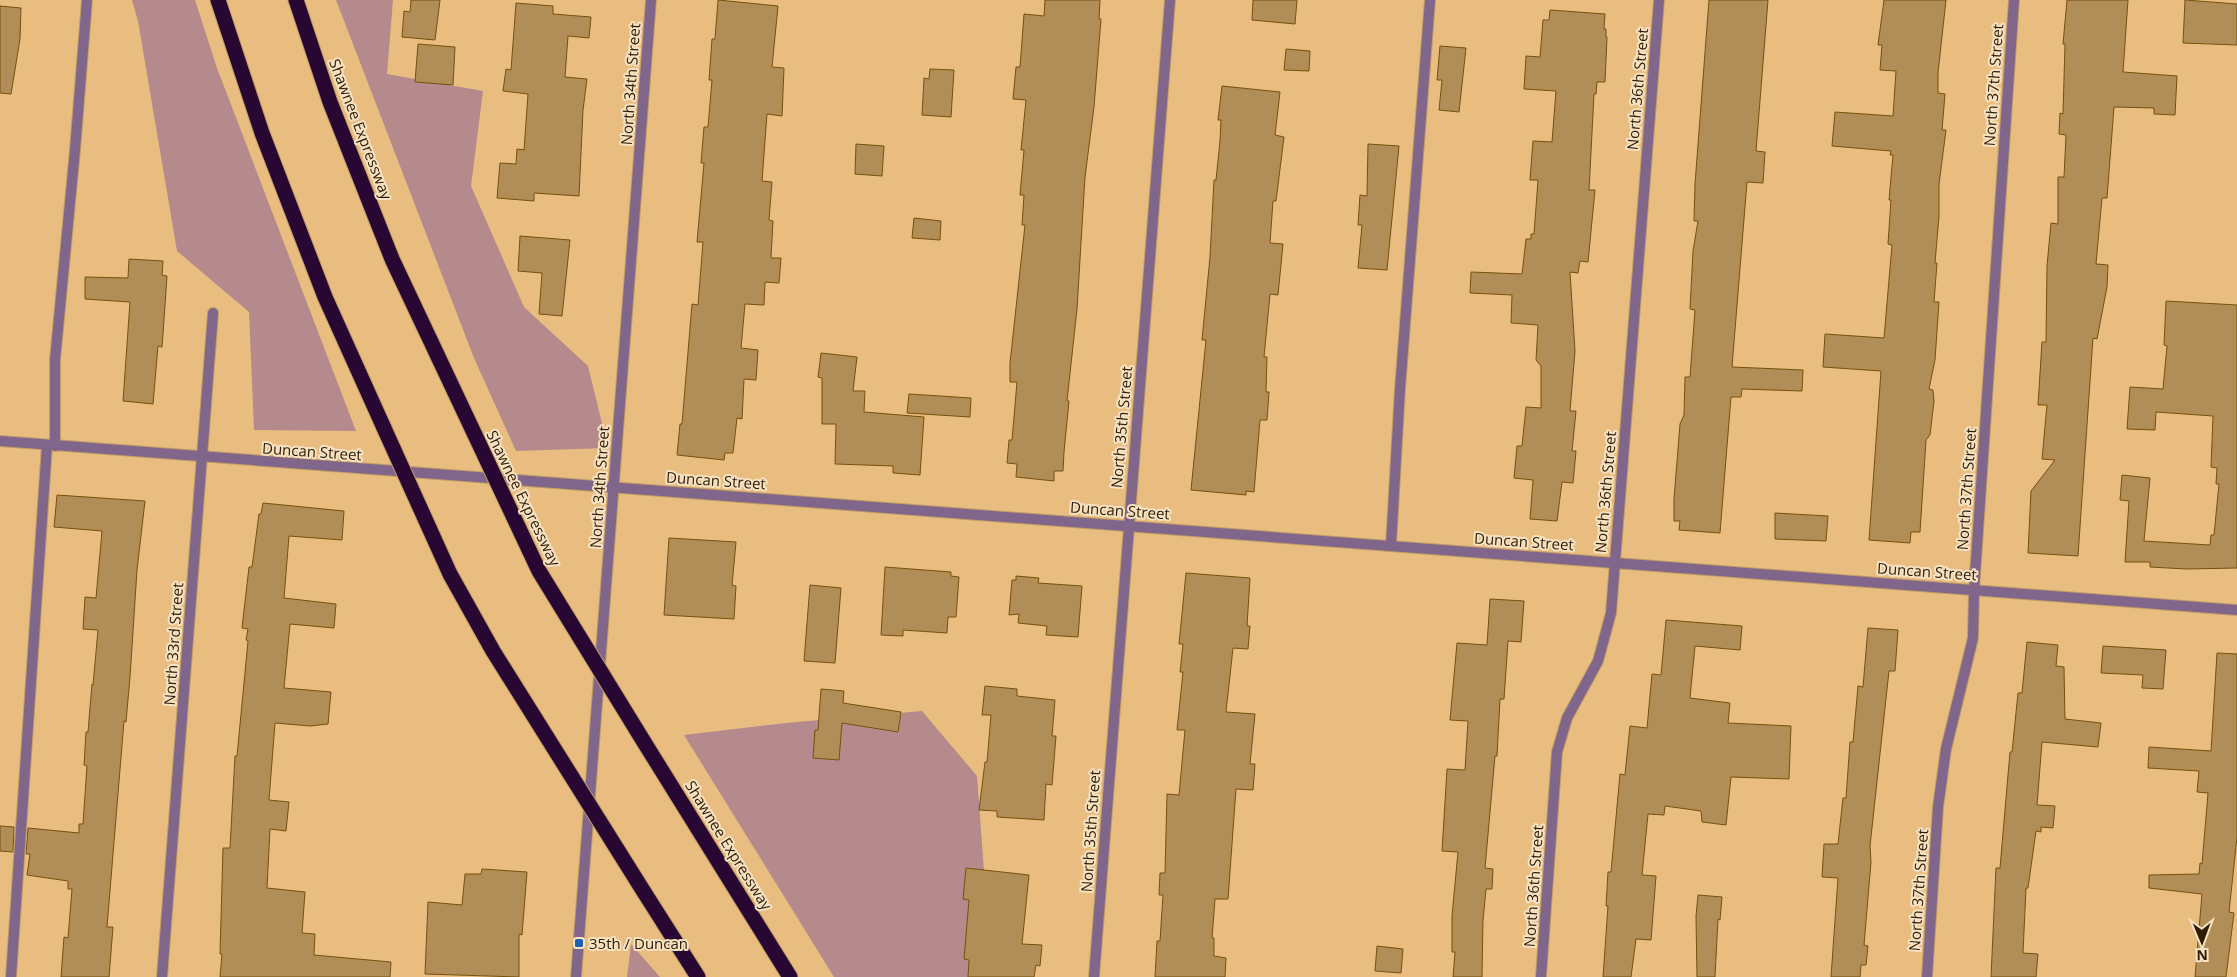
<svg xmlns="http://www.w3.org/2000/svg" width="2237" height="977" viewBox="0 0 2237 977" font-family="'Open Sans',sans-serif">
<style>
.green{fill:#b48a8c}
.building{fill:#b18d57;stroke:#77510a}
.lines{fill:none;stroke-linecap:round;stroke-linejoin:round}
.service-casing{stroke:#c29d66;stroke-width:12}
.minor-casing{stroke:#c29d66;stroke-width:12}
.tertiary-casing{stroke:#c29d66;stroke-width:12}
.motorway-casing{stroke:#c29d66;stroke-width:17}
.service{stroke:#81668b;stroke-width:10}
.minor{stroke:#81668b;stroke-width:10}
.tertiary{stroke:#81668b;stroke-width:10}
.motorway{stroke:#280733;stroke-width:15}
.motorway-bridge-casing{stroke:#c29d66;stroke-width:17;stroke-linecap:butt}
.motorway-bridge{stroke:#280733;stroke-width:15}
.poi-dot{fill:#1f60b1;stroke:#f8e2c4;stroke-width:2}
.labels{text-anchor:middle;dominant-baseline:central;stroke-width:4;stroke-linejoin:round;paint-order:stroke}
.street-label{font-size:15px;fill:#2c1c02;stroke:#f8e2c4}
.poi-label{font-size:15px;fill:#2c1c02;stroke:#f8e2c4;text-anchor:start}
</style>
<rect width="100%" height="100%" fill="#e8bd7f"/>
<!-- green -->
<g class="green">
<path d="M 132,0 L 195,0 L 217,68 L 356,431 L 254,430 L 249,312 L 177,251 L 138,21 Z"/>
<path d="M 336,0 L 393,0 L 387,74 L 483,91 L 471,186 L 524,307 L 588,366 L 608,448 L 516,451 L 474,358 Z"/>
<path d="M 922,711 L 977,776 L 989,939 L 969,977 L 834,977 L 684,735 L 786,723 Z"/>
<path d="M 631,944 L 660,977 L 627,977 Z"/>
</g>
<!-- building -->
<g class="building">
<path d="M 411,0 L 440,0 L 435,40 L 402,37 L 404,11 L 410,12 Z"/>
<path d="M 718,0 L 778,6 L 772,67 L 784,68 L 782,116 L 767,114 L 762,181 L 772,182 L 769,220 L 773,221 L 771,258 L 781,258 L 779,283 L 765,282 L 764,305 L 745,304 L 741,348 L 758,350 L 756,380 L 744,379 L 742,419 L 737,418 L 733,453 L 725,453 L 724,460 L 677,455 L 680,424 L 682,424 L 692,304 L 698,305 L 703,242 L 697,242 L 704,163 L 701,163 L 704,127 L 708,127 L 712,80 L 709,80 L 712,39 L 715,39 Z"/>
<path d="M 1045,0 L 1100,0 L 1099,19 L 1101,19 L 1094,107 L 1085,177 L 1077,309 L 1067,401 L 1069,401 L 1064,452 L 1063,471 L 1054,471 L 1054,481 L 1016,477 L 1017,464 L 1007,463 L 1009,440 L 1012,440 L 1017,382 L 1010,382 L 1010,363 L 1025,225 L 1022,225 L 1024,195 L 1020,195 L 1024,150 L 1021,150 L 1026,100 L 1013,99 L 1016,67 L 1020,67 L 1024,14 L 1044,16 Z"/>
<path d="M 1253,0 L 1297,0 L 1295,24 L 1252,20 Z"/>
<path d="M 1709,0 L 1768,0 L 1756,151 L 1765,152 L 1763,183 L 1747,182 L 1732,367 L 1803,370 L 1802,391 L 1742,389 L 1741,397 L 1731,397 L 1720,533 L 1679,530 L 1680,521 L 1674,521 L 1674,499 L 1680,424 L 1684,415 L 1685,377 L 1690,377 L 1695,310 L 1690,309 L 1693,251 L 1698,221 L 1694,221 L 1695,184 Z"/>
<path d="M 1884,0 L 1946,0 L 1938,73 L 1938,93 L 1945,94 L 1942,130 L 1946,130 L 1939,184 L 1939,216 L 1935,263 L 1937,263 L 1934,302 L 1939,302 L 1935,360 L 1929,389 L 1933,390 L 1934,401 L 1930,435 L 1926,440 L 1920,532 L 1911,532 L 1910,543 L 1869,540 L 1881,371 L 1823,367 L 1825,334 L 1884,338 L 1892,245 L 1888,244 L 1891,200 L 1889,200 L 1893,155 L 1890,155 L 1891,151 L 1832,146 L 1835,112 L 1893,116 L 1896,71 L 1880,70 L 1882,45 L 1878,45 Z"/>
<path d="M 2067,0 L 2128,0 L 2123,72 L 2177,76 L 2175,115 L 2154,114 L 2154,108 L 2114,107 L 2107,198 L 2102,198 L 2096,264 L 2108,265 L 2107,287 L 2097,339 L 2093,338 L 2078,556 L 2028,553 L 2031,491 L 2055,460 L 2042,459 L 2047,405 L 2038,405 L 2042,342 L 2046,342 L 2047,266 L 2051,223 L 2058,224 L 2058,177 L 2064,177 L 2066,135 L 2059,134 L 2060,113 L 2063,114 L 2065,44 L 2063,44 Z"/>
<path d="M 2185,0 L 2237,4 L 2237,45 L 2183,43 Z"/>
<path d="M 516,3 L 553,6 L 553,14 L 591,17 L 589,38 L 568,36 L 565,77 L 587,79 L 583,110 L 579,196 L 534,193 L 534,201 L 497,198 L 500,163 L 516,164 L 517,149 L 524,150 L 528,94 L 503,91 L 506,69 L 511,70 Z"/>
<path d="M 0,6 L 21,8 L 20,39 L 11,94 L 0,93 Z"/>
<path d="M 1550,10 L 1605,14 L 1604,29 L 1606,29 L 1606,37 L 1607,37 L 1605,82 L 1597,82 L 1596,94 L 1594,94 L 1589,190 L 1595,190 L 1588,262 L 1580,261 L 1578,273 L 1570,272 L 1575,351 L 1570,411 L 1576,411 L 1572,451 L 1576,451 L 1573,483 L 1562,482 L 1557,521 L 1530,519 L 1533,480 L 1514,478 L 1517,446 L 1522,446 L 1526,407 L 1541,408 L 1541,366 L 1536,360 L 1538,325 L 1511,323 L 1512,295 L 1470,293 L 1471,272 L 1522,274 L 1526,239 L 1531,239 L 1531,234 L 1534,234 L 1538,180 L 1530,180 L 1533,141 L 1552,142 L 1556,91 L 1524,89 L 1526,56 L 1540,57 L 1543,20 L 1549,20 Z"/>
<path d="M 418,44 L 455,47 L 453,85 L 415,82 Z"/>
<path d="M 1440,46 L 1466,48 L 1459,112 L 1439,110 L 1442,80 L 1437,80 Z"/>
<path d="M 1286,49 L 1310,51 L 1309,71 L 1284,70 Z"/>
<path d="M 930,69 L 954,70 L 951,117 L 922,115 L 924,78 L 929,79 Z"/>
<path d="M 1222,86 L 1280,92 L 1275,135 L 1284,137 L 1276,201 L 1273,201 L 1270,243 L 1283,244 L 1278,295 L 1270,294 L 1264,357 L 1267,357 L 1266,392 L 1269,392 L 1267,420 L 1260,420 L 1254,492 L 1246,491 L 1246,495 L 1191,490 L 1206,340 L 1202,340 L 1210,257 L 1214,180 L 1216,180 L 1220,141 L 1221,120 L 1218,120 Z"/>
<path d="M 856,144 L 884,146 L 882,176 L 855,174 Z"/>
<path d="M 1368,144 L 1399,146 L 1387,270 L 1358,268 L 1362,225 L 1358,225 L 1360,195 L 1367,196 Z"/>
<path d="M 914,218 L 941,221 L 940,240 L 912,238 Z"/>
<path d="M 520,236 L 570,240 L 562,316 L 539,314 L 542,273 L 518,271 Z"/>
<path d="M 129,259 L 163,261 L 162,275 L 167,276 L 163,334 L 162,347 L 158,346 L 153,404 L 123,401 L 130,302 L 85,299 L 85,277 L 128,278 Z"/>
<path d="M 2166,301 L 2237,305 L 2237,568 L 2186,569 L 2150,567 L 2150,562 L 2125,562 L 2129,501 L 2120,500 L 2122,475 L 2150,478 L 2144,541 L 2210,545 L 2211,535 L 2214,535 L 2219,484 L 2216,484 L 2217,468 L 2211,467 L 2213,416 L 2156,412 L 2155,430 L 2127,429 L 2130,387 L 2163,389 L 2167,346 L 2164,345 Z"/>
<path d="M 821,353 L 857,357 L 853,391 L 865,391 L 864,412 L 924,417 L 920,475 L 893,473 L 893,466 L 835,464 L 836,424 L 822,424 L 822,378 L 818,377 Z"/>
<path d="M 909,394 L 971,398 L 970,417 L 907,413 Z"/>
<path d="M 57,495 L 145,501 L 137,570 L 130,677 L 126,722 L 124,721 L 107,927 L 113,927 L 109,977 L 61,977 L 64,937 L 68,938 L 72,889 L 68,889 L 68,881 L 27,875 L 30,854 L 26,854 L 28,828 L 79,833 L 79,824 L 83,824 L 87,766 L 84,765 L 86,732 L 88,732 L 92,684 L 93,685 L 98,630 L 83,629 L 85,597 L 96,598 L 102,531 L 54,527 Z"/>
<path d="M 263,503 L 344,511 L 342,540 L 289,536 L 284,598 L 336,604 L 334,628 L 290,624 L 284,688 L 331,692 L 328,724 L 310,726 L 275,723 L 269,800 L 289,802 L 286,831 L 270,829 L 267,888 L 305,892 L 302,933 L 315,934 L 314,955 L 391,962 L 390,977 L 220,977 L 222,954 L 220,954 L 223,848 L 230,848 L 235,756 L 237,756 L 248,641 L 246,640 L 248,629 L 242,628 L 249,567 L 252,567 L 259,514 L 261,514 Z"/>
<path d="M 1775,513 L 1828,516 L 1826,541 L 1775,539 Z"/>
<path d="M 669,538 L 736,542 L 732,585 L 736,586 L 734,619 L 664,615 Z"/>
<path d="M 885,567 L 951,572 L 951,576 L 959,577 L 956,617 L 948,617 L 947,633 L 903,630 L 903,636 L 881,635 Z"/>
<path d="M 1186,573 L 1250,578 L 1247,626 L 1250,626 L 1248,649 L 1233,648 L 1226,712 L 1255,714 L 1250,764 L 1255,764 L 1253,790 L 1236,789 L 1228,899 L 1215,899 L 1212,938 L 1214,938 L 1214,956 L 1226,958 L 1225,977 L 1155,977 L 1157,941 L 1160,941 L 1163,895 L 1159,895 L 1160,873 L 1165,873 L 1167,794 L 1179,795 L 1184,741 L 1185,730 L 1177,730 L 1183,672 L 1180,672 L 1183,644 L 1179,644 Z"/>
<path d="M 1016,576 L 1039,578 L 1038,583 L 1082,586 L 1078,637 L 1046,635 L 1047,626 L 1018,623 L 1019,614 L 1009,615 L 1012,580 L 1016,580 Z"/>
<path d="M 810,585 L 841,588 L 835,663 L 804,661 Z"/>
<path d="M 1490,599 L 1524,601 L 1521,642 L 1508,641 L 1504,699 L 1500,699 L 1497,756 L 1495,756 L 1485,868 L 1493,869 L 1492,889 L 1486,889 L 1483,920 L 1482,977 L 1453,977 L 1455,952 L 1452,952 L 1452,916 L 1458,852 L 1442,851 L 1447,769 L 1465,770 L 1468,721 L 1450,720 L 1457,643 L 1487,645 Z"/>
<path d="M 1666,620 L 1742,626 L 1740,650 L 1695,646 L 1690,698 L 1730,703 L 1728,723 L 1791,726 L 1789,779 L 1731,777 L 1726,825 L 1702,822 L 1701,811 L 1665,806 L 1664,815 L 1648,814 L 1642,875 L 1656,876 L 1651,940 L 1636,939 L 1631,977 L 1603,977 L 1608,906 L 1606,906 L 1608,872 L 1611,872 L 1620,774 L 1625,775 L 1630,726 L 1647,728 L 1652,674 L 1661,675 Z"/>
<path d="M 1868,628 L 1898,630 L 1895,671 L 1889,671 L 1870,846 L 1871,862 L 1864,945 L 1868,946 L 1866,965 L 1861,965 L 1860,977 L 1831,977 L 1838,878 L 1822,877 L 1824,844 L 1838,844 L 1843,798 L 1846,798 L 1850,742 L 1853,742 L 1858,686 L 1863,687 Z"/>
<path d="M 2027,642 L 2058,645 L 2056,666 L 2064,667 L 2065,719 L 2101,723 L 2098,747 L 2042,742 L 2037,805 L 2055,806 L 2053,828 L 2041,827 L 2041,832 L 2036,831 L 2028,888 L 2026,888 L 2023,953 L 2038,954 L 2036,977 L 1991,977 L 1996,868 L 2000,868 L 2010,752 L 2012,752 L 2018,693 L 2022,693 Z"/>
<path d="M 2103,646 L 2166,650 L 2163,689 L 2142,688 L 2143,675 L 2101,673 Z"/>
<path d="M 2217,653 L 2237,654 L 2237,837 L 2229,912 L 2234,913 L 2226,977 L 2195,977 L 2202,894 L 2149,888 L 2149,875 L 2199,874 L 2200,863 L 2202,864 L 2208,793 L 2197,792 L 2199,771 L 2148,768 L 2149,747 L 2211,751 Z"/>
<path d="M 985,686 L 1017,689 L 1017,696 L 1055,700 L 1052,736 L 1056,736 L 1052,785 L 1046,784 L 1044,820 L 997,817 L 997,811 L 979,810 L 985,762 L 987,762 L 991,715 L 982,715 Z"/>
<path d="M 821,689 L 844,691 L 843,703 L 901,712 L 898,732 L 842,723 L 839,760 L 813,758 L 815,730 L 818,730 Z"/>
<path d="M 0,826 L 14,827 L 13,852 L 0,851 Z"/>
<path d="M 966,868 L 1029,875 L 1022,944 L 1042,945 L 1040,966 L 1036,965 L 1034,977 L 968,977 L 969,960 L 964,959 L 969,900 L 963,899 Z"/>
<path d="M 482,869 L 527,872 L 522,935 L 519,934 L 519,977 L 425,974 L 428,902 L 462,905 L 465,874 L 481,874 Z"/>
<path d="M 1698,895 L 1722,897 L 1720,920 L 1718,919 L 1715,977 L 1697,977 L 1696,916 Z"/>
<path d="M 1377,946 L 1403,949 L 1401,973 L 1375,971 Z"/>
</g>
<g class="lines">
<!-- service casing -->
<g class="service-casing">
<g id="service">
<path d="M 55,446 L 55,360 L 75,150 L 87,0"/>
<path d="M 1391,545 L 1400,389 L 1430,0"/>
<path d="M 11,977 L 47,445"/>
</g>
</g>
<!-- minor casing -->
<g class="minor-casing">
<g id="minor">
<path d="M 0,441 L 2237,610"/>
<path d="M 162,977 L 213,313"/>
<path d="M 1094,977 L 1170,0"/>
<path d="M 1541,977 L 1557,752 L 1567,718 L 1598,661 L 1611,613 L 1659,0"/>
<path d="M 1927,977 L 1938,807 L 1946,749 L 1973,638 L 1974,590 L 2014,0"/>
</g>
</g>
<!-- tertiary casing -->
<g class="tertiary-casing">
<path id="tertiary" d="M 576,977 L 651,0"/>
</g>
<!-- motorway casing -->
<g class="motorway-casing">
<g id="motorway">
<path d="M 218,0 L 262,133 L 325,297 L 384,428"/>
<path d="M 296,0 L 330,102 L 392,259 L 475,435"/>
<path d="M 644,742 L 790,977"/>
<path d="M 644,892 L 698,977"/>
</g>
</g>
<!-- service -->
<use href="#service" class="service"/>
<!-- minor -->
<use href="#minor" class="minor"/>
<!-- tertiary -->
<use href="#tertiary" class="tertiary"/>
<!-- motorway -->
<use href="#motorway" class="motorway"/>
<!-- motorway-bridge casing -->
<g class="motorway-bridge-casing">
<g id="motorway-bridge">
<path d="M 384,428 L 450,574 L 493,651 L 644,892"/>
<path d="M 475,435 L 539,571 L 644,742"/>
</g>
</g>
<!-- motorway-bridge -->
<use href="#motorway-bridge" class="motorway-bridge"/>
</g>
<!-- markers -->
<rect class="poi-dot" x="574" y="938" width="10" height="10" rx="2.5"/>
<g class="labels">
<!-- street labels -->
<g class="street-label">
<text transform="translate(630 84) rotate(-86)">North 34th Street</text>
<text transform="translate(1993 85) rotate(-86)">North 37th Street</text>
<text transform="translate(1637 89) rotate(-85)">North 36th Street</text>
<text transform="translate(361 129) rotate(69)">Shawnee Expressway</text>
<text transform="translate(1121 427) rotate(-85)">North 35th Street</text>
<text transform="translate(312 451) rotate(4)">Duncan Street</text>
<text transform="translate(716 480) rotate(4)">Duncan Street</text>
<text transform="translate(599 487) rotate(-86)">North 34th Street</text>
<text transform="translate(1966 489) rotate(-86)">North 37th Street</text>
<text transform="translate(1605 492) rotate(-85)">North 36th Street</text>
<text transform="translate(524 498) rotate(64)">Shawnee Expressway</text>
<text transform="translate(1120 510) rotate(4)">Duncan Street</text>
<text transform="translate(1524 541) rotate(4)">Duncan Street</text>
<text transform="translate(1927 571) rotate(4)">Duncan Street</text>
<text transform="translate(173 644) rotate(-86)">North 33rd Street</text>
<text transform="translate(1090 831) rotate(-86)">North 35th Street</text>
<text transform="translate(729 845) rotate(58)">Shawnee Expressway</text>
<text transform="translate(1533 886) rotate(-86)">North 36th Street</text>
<text transform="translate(1918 890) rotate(-86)">North 37th Street</text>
</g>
<!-- poi labels -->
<g class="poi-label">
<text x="589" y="943">35th / Duncan</text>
</g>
</g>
<!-- north arrow -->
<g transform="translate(2202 942) rotate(179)" stroke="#f8e2c4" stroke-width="4" paint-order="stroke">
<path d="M0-4L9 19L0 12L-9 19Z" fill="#2c1c02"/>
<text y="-8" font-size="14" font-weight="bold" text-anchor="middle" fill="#2c1c02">N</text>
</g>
</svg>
